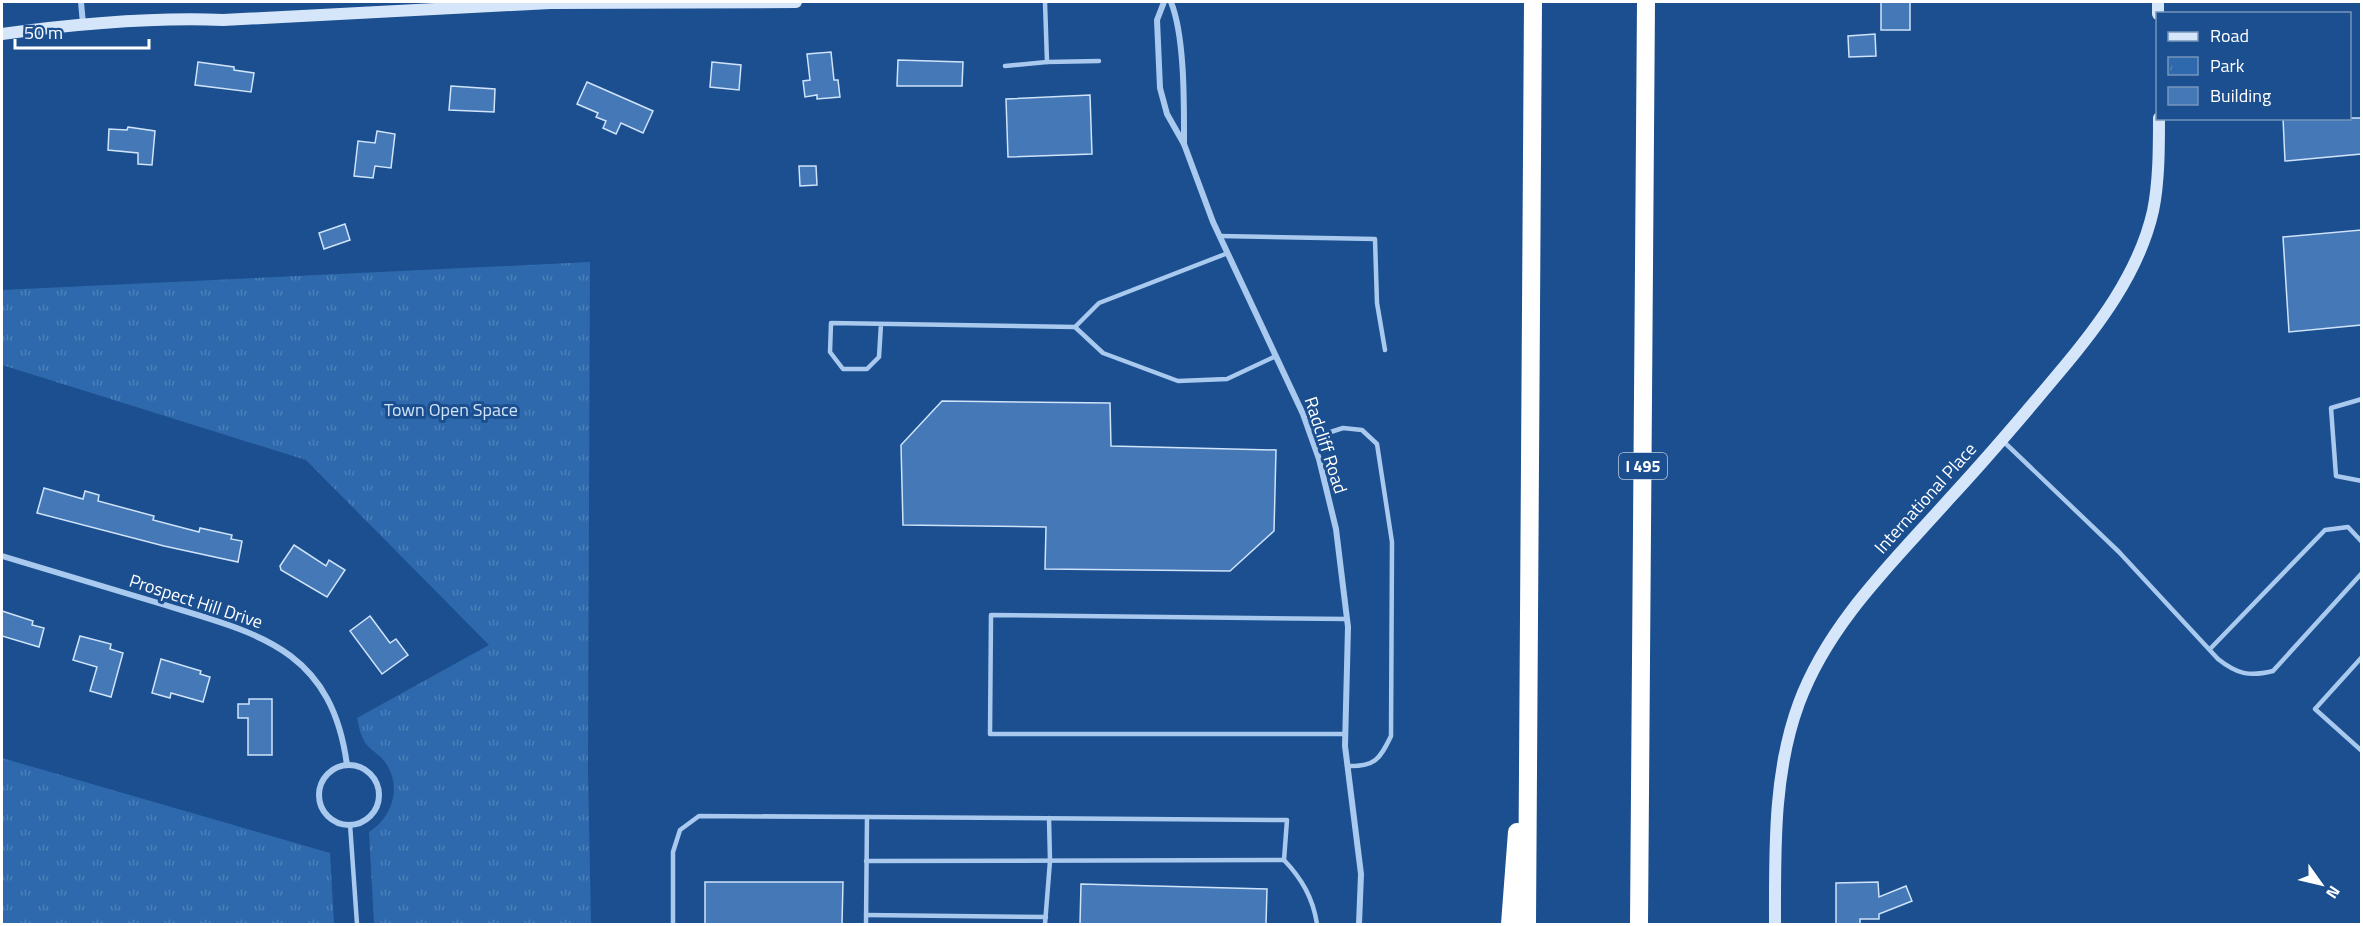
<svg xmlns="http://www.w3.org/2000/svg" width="2363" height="926" viewBox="0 0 2363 926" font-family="'Titillium Web',sans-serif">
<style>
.park{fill:url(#park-tufts)}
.building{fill:#4478b7;stroke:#cfe3fa;stroke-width:1.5}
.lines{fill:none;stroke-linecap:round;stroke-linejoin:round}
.lane{stroke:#a9c9ee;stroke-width:4.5}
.street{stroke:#a9c9ee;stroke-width:6}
.secondary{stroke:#d6e6fa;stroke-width:12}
.highway{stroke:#fff;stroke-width:18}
.labels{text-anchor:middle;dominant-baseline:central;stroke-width:6;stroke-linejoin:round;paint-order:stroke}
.shield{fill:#1b4f8f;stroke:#bbcadd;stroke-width:1.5}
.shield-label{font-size:16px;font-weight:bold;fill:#fff}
.park-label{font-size:18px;fill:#cfe3fa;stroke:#1b4f8f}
.street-label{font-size:18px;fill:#fff;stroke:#1b4f8f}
</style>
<defs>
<pattern id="park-tufts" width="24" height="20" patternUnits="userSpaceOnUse" patternTransform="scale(1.5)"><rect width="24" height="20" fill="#2e69ad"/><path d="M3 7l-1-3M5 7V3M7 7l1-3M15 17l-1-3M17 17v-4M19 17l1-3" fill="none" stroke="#4d80b9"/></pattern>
</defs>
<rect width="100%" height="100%" fill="#1b4f8f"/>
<!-- park -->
<g class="park">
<path d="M 590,262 L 588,768 L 591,924 L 374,924 L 369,832 C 391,818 402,789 387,765 C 382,756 373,752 367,745 C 361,738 359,727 357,718 L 489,645 L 306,460 L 2,365 L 2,290 Z"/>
<path d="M 2,758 L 330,853 L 334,924 L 2,924 Z"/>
</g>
<!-- building -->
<g class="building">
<rect x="1881" y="2" width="29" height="28"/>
<path d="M 1875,34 L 1876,56 L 1849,57 L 1848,36 Z"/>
<path d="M 831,52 L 834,80 L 838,80 L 840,97 L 817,99 L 817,95 L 805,97 L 803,81 L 810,80 L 807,54 Z"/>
<path d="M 898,60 L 963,62 L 962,86 L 897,86 Z"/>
<path d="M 198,62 L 234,67 L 234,70 L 254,73 L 251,92 L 195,85 Z"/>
<path d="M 712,62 L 741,65 L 739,90 L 710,87 Z"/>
<path d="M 587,82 L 653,111 L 643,133 L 621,123 L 616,134 L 603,128 L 606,121 L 596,117 L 598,113 L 577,104 Z"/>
<path d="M 451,86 L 495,89 L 494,112 L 449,110 Z"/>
<path d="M 1090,95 L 1092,154 L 1008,157 L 1006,99 Z"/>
<path d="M 2283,118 L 2361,118 L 2361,154 L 2285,161 Z"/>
<path d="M 128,127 L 155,131 L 152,165 L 138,164 L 138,153 L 108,150 L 109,129 L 127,130 Z"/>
<path d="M 377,131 L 395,134 L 391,168 L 375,166 L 373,178 L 354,176 L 358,141 L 375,143 Z"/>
<path d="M 799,166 L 816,166 L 817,185 L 800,186 Z"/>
<path d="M 345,224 L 350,240 L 324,249 L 319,233 Z"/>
<path d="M 2361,230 L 2361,325 L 2289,332 L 2283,237 Z"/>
<path d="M 942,401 L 1110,403 L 1111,446 L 1276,450 L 1274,531 L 1230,571 L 1045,569 L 1046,527 L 903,525 L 901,445 Z"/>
<path d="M 44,488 L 83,499 L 85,491 L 99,495 L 98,501 L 154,516 L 153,520 L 199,532 L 200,528 L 232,535 L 231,539 L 242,541 L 238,562 L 164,546 L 37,513 Z"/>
<path d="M 294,545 L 326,566 L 329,560 L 345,570 L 327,597 L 281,570 L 280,566 Z"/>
<path d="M 2,611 L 33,621 L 32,625 L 44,628 L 39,647 L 2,636 Z"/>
<path d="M 370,616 L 390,643 L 396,639 L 408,655 L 382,674 L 350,631 Z"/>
<path d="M 80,636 L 111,644 L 110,649 L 123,653 L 111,697 L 90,691 L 97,667 L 73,660 Z"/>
<path d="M 161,659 L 201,671 L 200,674 L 210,677 L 203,702 L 171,693 L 170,698 L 152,693 Z"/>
<path d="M 249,699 L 272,699 L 272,755 L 248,755 L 248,718 L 238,718 L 238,704 L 249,704 Z"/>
<path d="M 705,882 L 843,882 L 842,924 L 705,924 Z"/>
<path d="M 1878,882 L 1879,897 L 1906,886 L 1912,901 L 1879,914 L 1879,919 L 1860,919 L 1860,924 L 1836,924 L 1836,883 Z"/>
<path d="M 1081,884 L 1267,889 L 1266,924 L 1080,924 Z"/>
</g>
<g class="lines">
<!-- lane -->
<g class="lane">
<path d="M 1045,2 L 1047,62 L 1099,61"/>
<path d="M 1005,66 L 1047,62"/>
<path d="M 1220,236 L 1375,239 L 1377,303 L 1385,350"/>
<path d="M 881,324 L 879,357 L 867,369 L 843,369 L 830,352 L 831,323 L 1075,327 L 1103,353 L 1178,381 L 1227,379 L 1276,356"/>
<path d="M 1075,327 L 1099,303 L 1228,253"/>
<path d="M 2362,399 L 2331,408 L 2336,476 L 2362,481"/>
<path d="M 1312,438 L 1343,428 L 1362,430 L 1377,444 L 1392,542 L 1391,736 C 1380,759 1375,767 1347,766"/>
<path d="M 2003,441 L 2119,552 L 2218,659 C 2237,674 2249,677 2273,671 L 2362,573"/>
<path d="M 2210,649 L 2325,530 L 2348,527 L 2362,542"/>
<path d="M 2362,657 L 2315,709 L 2362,751"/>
<path d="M 1345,734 L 990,734 L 991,615 L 1347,619"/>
<path d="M 867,817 L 1287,820 L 1284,860 C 1302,879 1313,898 1317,924"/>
<path d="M 350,824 L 357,924"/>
<path d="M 866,861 L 1284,860"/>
<path d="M 866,915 L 1046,917"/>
<path d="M 673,924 L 673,852 L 680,830 L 699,816 L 867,817 L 866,924"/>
<path d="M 1045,924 L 1050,861 L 1049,818"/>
</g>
<!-- street -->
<g class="street">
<path d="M 81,2 L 83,24"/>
<path d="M 1164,2 L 1157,20 L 1160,88 L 1167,114 L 1184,144 L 1213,222 L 1303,414 L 1319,459 L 1336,529 L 1348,627 L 1345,746 L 1361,874 L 1359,924"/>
<path d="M 1171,2 C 1185,37 1184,105 1184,144"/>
<path d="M 2,556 C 53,571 104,587 155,602 C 254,633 331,645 347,765"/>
<circle cx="349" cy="795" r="30"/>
</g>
<!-- secondary -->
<g class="secondary">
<path d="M 2158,2 L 2158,14"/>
<path d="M 2,34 C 75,24 148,17 223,20 L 550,3 L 796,2"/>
<path d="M 1775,924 C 1775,851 1773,773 1799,703 C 1829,622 1894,561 1950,498 C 1987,458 2022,417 2057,375 C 2097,328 2139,273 2153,211 C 2159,182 2159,148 2159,118"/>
</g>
<!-- highway -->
<g class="highway">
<path d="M 1510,924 L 1517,832"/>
<path d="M 1527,924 L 1533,2"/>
<path d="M 1639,924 L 1646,2"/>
</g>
</g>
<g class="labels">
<!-- shield labels -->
<rect class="shield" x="1619" y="453" width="48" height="26" rx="4.5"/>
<g class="shield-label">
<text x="1643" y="466">I 495</text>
</g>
<!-- park labels -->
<g class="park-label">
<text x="451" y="409">Town Open Space</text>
</g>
<!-- street labels -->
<g class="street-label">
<text transform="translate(1326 445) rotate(72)">Radcliff Road</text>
<text transform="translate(1925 498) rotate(-48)">International Place</text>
<text transform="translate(196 601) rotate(18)">Prospect Hill Drive</text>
</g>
</g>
<!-- border -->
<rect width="2363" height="926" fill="none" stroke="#ffffff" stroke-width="6"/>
<!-- legend -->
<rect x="2156" y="12" width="195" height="108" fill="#1b4f8f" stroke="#7695bc" stroke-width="1.5"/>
<rect x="2168" y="32" width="30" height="9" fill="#d6e6fa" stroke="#7695bc" stroke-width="1.5"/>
<text x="2210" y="42" font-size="18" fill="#ffffff">Road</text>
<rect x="2168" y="57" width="30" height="18" fill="url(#park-tufts)" stroke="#7695bc" stroke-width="1.5"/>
<text x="2210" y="72" font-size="18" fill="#ffffff">Park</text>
<rect x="2168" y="87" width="30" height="18" fill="#4478b7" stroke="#7695bc" stroke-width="1.5"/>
<text x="2210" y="102" font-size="18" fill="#ffffff">Building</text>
<!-- north arrow -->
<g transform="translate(2321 884) rotate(124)" stroke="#1b4f8f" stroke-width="4.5" paint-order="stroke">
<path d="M0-4.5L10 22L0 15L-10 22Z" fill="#ffffff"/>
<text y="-9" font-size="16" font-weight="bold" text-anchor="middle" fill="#ffffff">N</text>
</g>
<!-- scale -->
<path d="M15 39v9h134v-9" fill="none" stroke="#ffffff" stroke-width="3"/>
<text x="24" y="39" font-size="18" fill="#ffffff" stroke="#1b4f8f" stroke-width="4.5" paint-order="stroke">50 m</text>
</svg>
